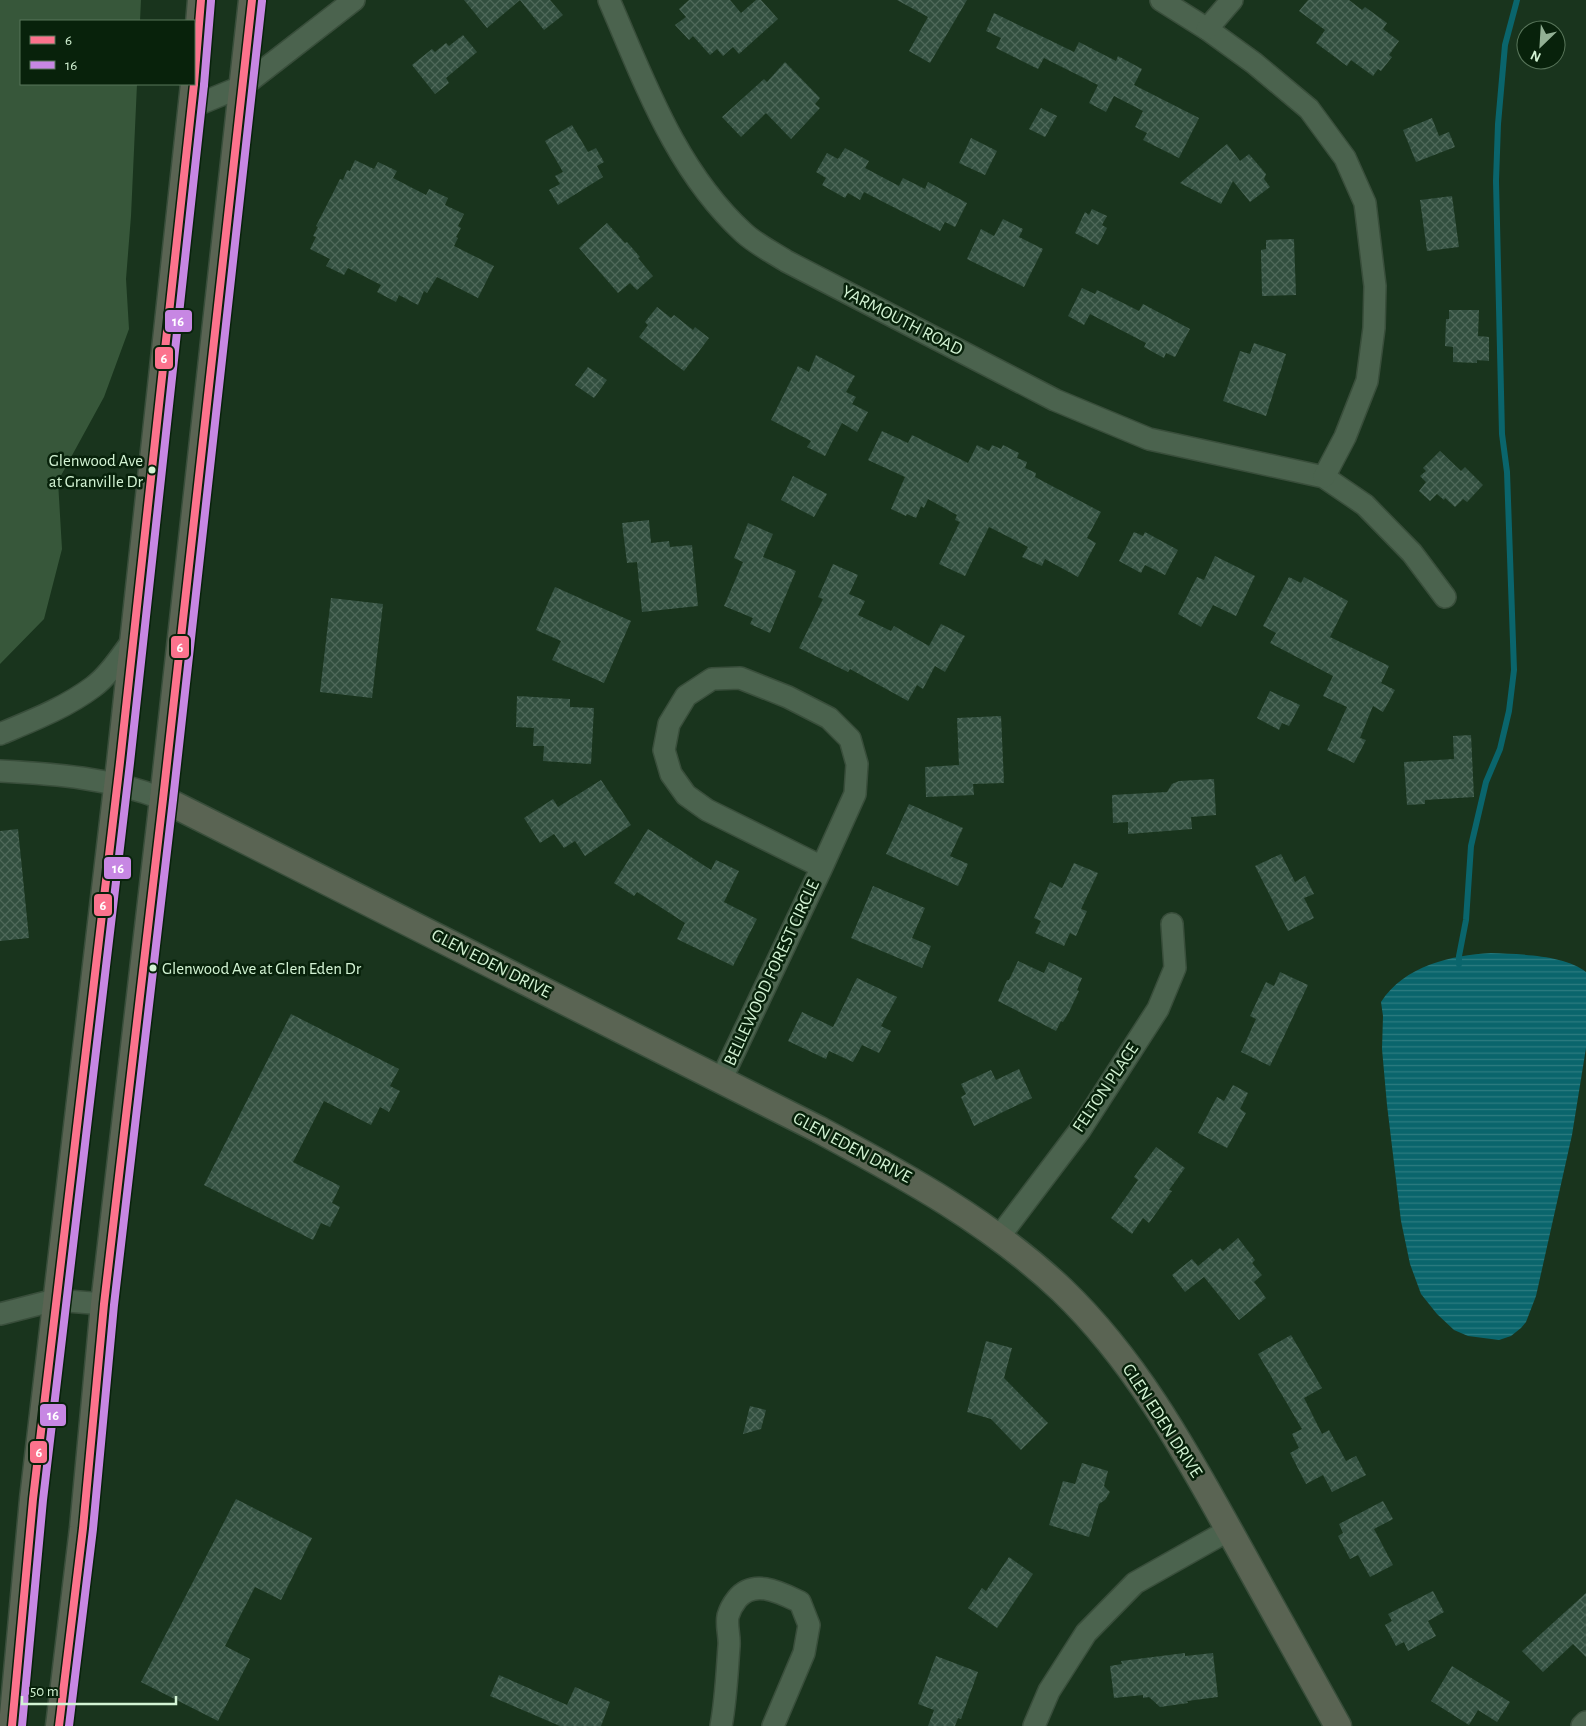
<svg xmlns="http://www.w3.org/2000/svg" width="1586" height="1726" viewBox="0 0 1586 1726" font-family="'Alegreya Sans',sans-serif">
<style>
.grass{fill:#37573a}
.water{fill:url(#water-rules)}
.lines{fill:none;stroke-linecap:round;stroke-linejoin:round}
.stream{stroke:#0a656c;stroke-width:6}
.building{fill:url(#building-cross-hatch)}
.minor-casing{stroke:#394e3b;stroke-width:24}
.major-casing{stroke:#394e3b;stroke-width:29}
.minor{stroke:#4b634e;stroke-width:21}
.major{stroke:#5a6453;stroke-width:26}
.bus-1-casing{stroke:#08220b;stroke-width:11}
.bus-2-casing{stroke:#08220b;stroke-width:11}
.bus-1{stroke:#fc738d;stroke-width:8}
.bus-2{stroke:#c787e3;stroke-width:8}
.bus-dot{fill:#d3f3d4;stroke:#08220b;stroke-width:2}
.labels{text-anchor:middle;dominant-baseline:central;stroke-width:5;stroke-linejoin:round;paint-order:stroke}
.bus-label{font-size:17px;fill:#d3f3d4;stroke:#08220b;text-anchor:end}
.street-label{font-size:18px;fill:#d3f3d4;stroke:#08220b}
.line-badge{stroke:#08220b;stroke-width:2}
.badge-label{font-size:14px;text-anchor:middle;font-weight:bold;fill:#fff}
</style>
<defs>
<pattern id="water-rules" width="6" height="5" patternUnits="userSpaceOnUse" patternTransform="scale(1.25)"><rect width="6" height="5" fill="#0a656c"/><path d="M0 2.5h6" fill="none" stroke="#2d7c80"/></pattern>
<pattern id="building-cross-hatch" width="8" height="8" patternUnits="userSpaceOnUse" patternTransform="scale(1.25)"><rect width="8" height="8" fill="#324f3f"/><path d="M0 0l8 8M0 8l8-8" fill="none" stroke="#4f695a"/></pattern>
</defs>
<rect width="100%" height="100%" fill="#19341d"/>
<!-- grass -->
<path class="grass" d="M 0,0 L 141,0 L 140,21 L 21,21 L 21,84 L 137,84 L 131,216 L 126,279 L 129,329 L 104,397 L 58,481 L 62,549 L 44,619 L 0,664 Z"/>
<!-- water -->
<path class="water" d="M 1491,953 C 1518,954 1566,955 1586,972 L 1586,1048 L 1572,1135 L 1536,1296 L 1526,1322 L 1521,1328 L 1511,1336 L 1499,1340 L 1468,1336 L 1454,1330 L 1437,1314 L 1421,1294 L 1410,1264 L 1401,1221 L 1387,1105 L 1382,1049 L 1383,1016 L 1381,1002 C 1404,966 1451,955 1491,953 Z"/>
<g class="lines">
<!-- stream -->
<path class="stream" d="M 1459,964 L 1459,956 L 1466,920 L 1471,846 L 1486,782 L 1500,749 L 1509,711 L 1514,670 L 1507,472 L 1502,434 L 1496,181 L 1498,124 L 1505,45 L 1517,0"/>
</g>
<!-- building -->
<g class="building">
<path d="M 464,0 L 550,0 L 563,15 L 544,30 L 520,0 L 487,28 Z"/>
<path d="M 689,0 L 730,0 L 741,13 L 756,0 L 761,0 L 778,19 L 739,54 L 733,47 L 723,56 L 717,49 L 710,55 L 693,36 L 689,40 L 675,25 L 686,17 L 679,9 Z"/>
<path d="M 897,0 L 967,0 L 930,63 L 909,51 L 928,17 Z"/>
<path d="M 1308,0 L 1349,0 L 1362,10 L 1365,7 L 1387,23 L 1383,29 L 1399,41 L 1389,55 L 1392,57 L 1381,71 L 1378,69 L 1373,76 L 1351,60 L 1347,66 L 1316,43 L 1325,30 L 1299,11 Z"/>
<path d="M 994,13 L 1074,52 L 1079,42 L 1116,61 L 1118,56 L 1142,69 L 1134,85 L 1199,118 L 1179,158 L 1143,140 L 1147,133 L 1135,127 L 1143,111 L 1114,96 L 1106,112 L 1089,103 L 1098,85 L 1044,58 L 1038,69 L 996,48 L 1001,38 L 986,31 Z"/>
<path d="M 463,35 L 477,52 L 446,78 L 449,83 L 435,94 L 412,65 L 432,49 L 435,52 L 446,43 L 449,46 Z"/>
<path d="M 785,62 L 820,98 L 815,104 L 820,108 L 791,139 L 766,113 L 741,137 L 722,117 L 764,79 L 767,82 Z"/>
<path d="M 1041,108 L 1057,116 L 1045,137 L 1029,129 Z"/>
<path d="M 1432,118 L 1439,136 L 1449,132 L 1455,147 L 1416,162 L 1403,130 Z"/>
<path d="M 572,125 L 588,152 L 596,148 L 604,162 L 597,166 L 603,177 L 558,205 L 549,190 L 560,184 L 555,176 L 563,172 L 545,141 Z"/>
<path d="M 971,138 L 997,151 L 985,175 L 959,163 Z"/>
<path d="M 1227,144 L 1240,161 L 1249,154 L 1266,174 L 1264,179 L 1270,187 L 1250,202 L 1233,181 L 1221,204 L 1180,183 Z"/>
<path d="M 845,148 L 869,161 L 865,168 L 899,186 L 903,178 L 925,189 L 928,182 L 967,203 L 955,227 L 945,222 L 940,231 L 864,192 L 860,200 L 848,193 L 845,198 L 822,185 L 826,178 L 816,172 L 827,153 L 838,159 Z"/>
<path d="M 355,160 L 374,169 L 378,162 L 397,171 L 393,178 L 426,195 L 429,189 L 448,198 L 445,205 L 464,214 L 458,226 L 461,228 L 456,237 L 458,238 L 454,246 L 494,266 L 478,298 L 437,277 L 427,293 L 424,291 L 418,305 L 399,295 L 396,302 L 377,292 L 381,285 L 348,268 L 344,275 L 326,266 L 330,259 L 310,249 L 316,237 L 313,236 L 318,227 L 316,226 L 332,195 L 340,179 L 343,180 L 347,170 L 350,171 Z"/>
<path d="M 1452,196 L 1459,247 L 1427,251 L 1420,200 Z"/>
<path d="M 1092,209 L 1107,216 L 1102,225 L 1107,228 L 1098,245 L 1075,233 L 1085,212 L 1089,215 Z"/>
<path d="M 1003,219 L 1023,229 L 1019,237 L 1043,249 L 1024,287 L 967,259 L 981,229 L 994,236 Z"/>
<path d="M 607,223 L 625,243 L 627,242 L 640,257 L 638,258 L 653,276 L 637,290 L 630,283 L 618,293 L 579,248 Z"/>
<path d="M 1294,239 L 1296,295 L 1262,296 L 1261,250 L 1266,249 L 1266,240 Z"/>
<path d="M 1082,288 L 1095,294 L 1097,290 L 1139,311 L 1143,304 L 1190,329 L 1175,357 L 1166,353 L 1164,358 L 1144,347 L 1146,343 L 1090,314 L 1084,325 L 1068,316 Z"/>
<path d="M 657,307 L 671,318 L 674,315 L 693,330 L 695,327 L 709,338 L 684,371 L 639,337 L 648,325 L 645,322 Z"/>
<path d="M 1449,310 L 1479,310 L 1478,336 L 1489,337 L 1489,361 L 1477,360 L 1477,363 L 1453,362 L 1453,347 L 1445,346 L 1446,319 L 1449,319 Z"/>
<path d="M 1254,343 L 1286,354 L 1266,416 L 1223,401 L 1240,351 L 1250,354 Z"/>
<path d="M 816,355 L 855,376 L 846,392 L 856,397 L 852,404 L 868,412 L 857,432 L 842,423 L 825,456 L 807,447 L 811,441 L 771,420 L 798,366 L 809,372 Z"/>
<path d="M 588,367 L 607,380 L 594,398 L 575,385 Z"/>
<path d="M 882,431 L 908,443 L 912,435 L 968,463 L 977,445 L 989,451 L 992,445 L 1001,449 L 1003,445 L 1019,453 L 1017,458 L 1027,462 L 1025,468 L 1036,473 L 1035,477 L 1101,512 L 1087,538 L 1096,543 L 1078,577 L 1045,559 L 1042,566 L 1022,557 L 1028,547 L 989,527 L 965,576 L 939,564 L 960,522 L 955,520 L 957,515 L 928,499 L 924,508 L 921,506 L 916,518 L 907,514 L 906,516 L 891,509 L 905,477 L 868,460 Z"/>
<path d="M 1440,451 L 1461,471 L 1465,467 L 1483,485 L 1467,502 L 1463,499 L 1455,507 L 1445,498 L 1444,500 L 1437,494 L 1430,501 L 1419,491 L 1426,482 L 1420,476 L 1426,471 L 1423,468 Z"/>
<path d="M 793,476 L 827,494 L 814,517 L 781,500 Z"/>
<path d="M 649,520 L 651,543 L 669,541 L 670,547 L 692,545 L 698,606 L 642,612 L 637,562 L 627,563 L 622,523 Z"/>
<path d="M 748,523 L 773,534 L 763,557 L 796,571 L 770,633 L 750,624 L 753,618 L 724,606 L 743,562 L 734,558 Z"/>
<path d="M 1134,532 L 1143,536 L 1145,532 L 1178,550 L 1165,575 L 1145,565 L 1141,573 L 1119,561 Z"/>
<path d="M 1215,556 L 1255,576 L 1236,616 L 1213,605 L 1201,627 L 1178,614 L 1197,577 L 1204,580 Z"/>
<path d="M 833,564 L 858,575 L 849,594 L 865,601 L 858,615 L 891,631 L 894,626 L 929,646 L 941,624 L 965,636 L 945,672 L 935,666 L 923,689 L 917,685 L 908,701 L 850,669 L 848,672 L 799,648 L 823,599 L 818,597 Z"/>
<path d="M 1289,577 L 1301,583 L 1304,577 L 1348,601 L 1330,637 L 1389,666 L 1381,683 L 1395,690 L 1383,712 L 1373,706 L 1360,738 L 1366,740 L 1354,763 L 1327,750 L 1347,707 L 1323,696 L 1333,676 L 1270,643 L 1276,633 L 1263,626 Z"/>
<path d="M 555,587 L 631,621 L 604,683 L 552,660 L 561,641 L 536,630 Z"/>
<path d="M 331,598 L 383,604 L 372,698 L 320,692 Z"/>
<path d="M 1270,691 L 1300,705 L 1289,726 L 1282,723 L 1279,730 L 1257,718 Z"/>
<path d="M 517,696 L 570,699 L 570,707 L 594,708 L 591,764 L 543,761 L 544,746 L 533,746 L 534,728 L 516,727 Z"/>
<path d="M 1001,716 L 1004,783 L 973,784 L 974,795 L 926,797 L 925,767 L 959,765 L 957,718 Z"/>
<path d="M 1471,735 L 1474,797 L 1425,800 L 1425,804 L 1407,805 L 1404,762 L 1454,759 L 1453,736 Z"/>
<path d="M 1214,779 L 1216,815 L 1191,817 L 1192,829 L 1128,834 L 1128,822 L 1113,823 L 1112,795 L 1167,792 L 1172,784 L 1179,781 Z"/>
<path d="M 601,780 L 631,825 L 585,856 L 575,841 L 564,848 L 554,834 L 540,843 L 524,818 L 553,799 L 558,807 Z"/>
<path d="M 909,804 L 963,828 L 950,856 L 968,864 L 958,886 L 886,854 Z"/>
<path d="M 18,829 L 29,938 L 0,941 L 0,831 Z"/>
<path d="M 648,829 L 711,870 L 716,860 L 739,871 L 724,902 L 757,919 L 733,966 L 677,939 L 685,923 L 637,892 L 634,896 L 614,883 Z"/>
<path d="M 1281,854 L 1295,882 L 1305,876 L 1314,894 L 1304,898 L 1314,918 L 1288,931 L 1255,866 Z"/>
<path d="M 1074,863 L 1098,873 L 1081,909 L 1087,911 L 1076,936 L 1070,933 L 1064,946 L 1035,933 L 1041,921 L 1034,918 L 1050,882 L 1062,888 Z"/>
<path d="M 873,886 L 925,908 L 912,938 L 931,946 L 922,968 L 851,938 Z"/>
<path d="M 1018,961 L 1044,973 L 1049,962 L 1082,978 L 1077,990 L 1079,991 L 1069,1012 L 1063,1022 L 1061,1021 L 1056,1031 L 998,1001 L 1007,980 L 1009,980 Z"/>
<path d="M 1280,972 L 1308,985 L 1270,1066 L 1241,1052 L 1256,1019 L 1250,1016 L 1266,982 L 1274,986 Z"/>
<path d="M 857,978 L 897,997 L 881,1026 L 891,1031 L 879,1053 L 862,1045 L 853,1062 L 829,1051 L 826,1059 L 788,1041 L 802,1012 L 833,1027 Z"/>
<path d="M 291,1014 L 399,1069 L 390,1086 L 400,1091 L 389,1112 L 380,1107 L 371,1125 L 324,1101 L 293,1162 L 340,1186 L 332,1203 L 340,1207 L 330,1227 L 321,1223 L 313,1240 L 204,1185 Z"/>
<path d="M 1019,1069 L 1032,1098 L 974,1126 L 961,1097 L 966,1094 L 961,1084 L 991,1070 L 996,1080 Z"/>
<path d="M 1233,1085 L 1248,1093 L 1240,1109 L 1246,1113 L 1227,1148 L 1198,1133 L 1217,1097 L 1224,1101 Z"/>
<path d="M 1156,1147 L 1185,1168 L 1169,1190 L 1172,1191 L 1149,1223 L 1143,1218 L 1132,1234 L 1111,1218 L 1138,1180 L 1134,1177 Z"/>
<path d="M 1238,1238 L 1255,1260 L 1252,1263 L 1262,1275 L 1254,1282 L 1266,1298 L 1239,1320 L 1204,1277 L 1185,1292 L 1172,1275 L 1192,1259 L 1198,1266 L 1220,1248 L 1223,1251 Z"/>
<path d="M 1291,1335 L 1322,1388 L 1304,1398 L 1322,1434 L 1329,1430 L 1346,1461 L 1356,1456 L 1366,1475 L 1332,1492 L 1323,1475 L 1306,1484 L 1290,1453 L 1299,1448 L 1292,1434 L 1302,1429 L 1258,1354 Z"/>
<path d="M 986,1341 L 1012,1348 L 1004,1378 L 1048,1423 L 1021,1450 L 991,1419 L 967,1412 Z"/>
<path d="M 750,1406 L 766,1410 L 761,1429 L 743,1434 Z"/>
<path d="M 1082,1463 L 1108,1471 L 1104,1486 L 1110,1492 L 1105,1500 L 1099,1504 L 1089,1537 L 1049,1525 L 1063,1481 L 1075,1484 Z"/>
<path d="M 236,1499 L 312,1538 L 281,1600 L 255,1587 L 225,1646 L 250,1659 L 218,1721 L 141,1682 Z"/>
<path d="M 1383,1501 L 1393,1519 L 1374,1529 L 1393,1565 L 1370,1577 L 1358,1555 L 1350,1559 L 1338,1536 L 1343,1533 L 1339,1524 Z"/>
<path d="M 1009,1557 L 1033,1574 L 997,1628 L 968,1608 L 982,1588 L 986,1591 Z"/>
<path d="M 1433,1591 L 1444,1612 L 1428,1621 L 1436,1636 L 1408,1651 L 1404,1642 L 1396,1646 L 1385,1625 L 1392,1621 L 1388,1614 Z"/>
<path d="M 1586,1593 L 1586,1657 L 1573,1644 L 1543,1672 L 1522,1651 Z"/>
<path d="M 1185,1653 L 1185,1656 L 1213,1653 L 1218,1697 L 1187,1701 L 1188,1703 L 1160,1707 L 1149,1697 L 1143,1698 L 1143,1695 L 1114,1698 L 1110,1666 L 1122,1664 L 1121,1661 Z"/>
<path d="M 936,1656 L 978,1672 L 961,1719 L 958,1718 L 955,1726 L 928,1726 L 934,1710 L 918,1704 Z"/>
<path d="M 1452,1666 L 1510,1702 L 1497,1722 L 1478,1710 L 1469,1725 L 1431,1701 Z"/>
<path d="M 499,1675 L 567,1705 L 575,1687 L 610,1702 L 601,1726 L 560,1726 L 490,1696 Z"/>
</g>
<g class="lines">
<!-- minor casing -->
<g class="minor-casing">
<g id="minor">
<path d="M 609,0 C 645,83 676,171 744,233 C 756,244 772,252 786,261 L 1055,400 L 1149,439 L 1324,477 L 1365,505 L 1412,553 L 1445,597"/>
<path d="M 1161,0 L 1207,29 L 1254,63 L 1309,109 L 1345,158 L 1365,203 L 1375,286 L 1374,328 L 1367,381 L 1345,437 L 1324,477"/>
<path d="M 1207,29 L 1232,0"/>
<path d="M 192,107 L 243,86 L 354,0"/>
<path d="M 0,734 C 31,721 65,708 93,687 C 109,675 121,656 133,640"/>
<path d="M 0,771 C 55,774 112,778 163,799"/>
<path d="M 721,1080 L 822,867 L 855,794 L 857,764 L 850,739 L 829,718 L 788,697 L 740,678 L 712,679 L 686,696 L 669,724 L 664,750 L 671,774 L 686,795 L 707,810 L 822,867"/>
<path d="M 999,1237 L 1080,1130 L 1158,1009 L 1175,968 L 1172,924"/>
<path d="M 0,1314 L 55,1300 L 104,1304"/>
<path d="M 721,1726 C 726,1700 727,1673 729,1646 C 730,1636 726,1626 728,1616 C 730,1609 733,1604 737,1599 C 754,1578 781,1593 800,1602 L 809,1625 L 804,1653 L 773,1726"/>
<path d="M 1034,1726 L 1049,1691 L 1086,1633 L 1135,1583 L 1229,1530"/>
<path d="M 1582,1726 L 1586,1722"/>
</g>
</g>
<!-- major casing -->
<g class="major-casing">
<g id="major">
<path d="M 194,84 L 201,0"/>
<path d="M 163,799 L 818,1129 C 905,1176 989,1221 1062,1290 C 1133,1358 1182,1445 1229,1530 C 1265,1596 1302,1661 1338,1726"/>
<path d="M 12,1726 L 33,1499 L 120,762 L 194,84"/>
<path d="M 59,1726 L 83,1528 L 104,1304 L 163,799 L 252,0"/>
</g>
</g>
<!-- minor -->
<use href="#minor" class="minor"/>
<!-- major -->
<use href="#major" class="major"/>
<!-- bus-1 casing -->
<g class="bus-1-casing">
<g id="bus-1">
<path d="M 194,84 L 201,0"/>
<path d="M 12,1726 L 33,1499 L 120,762 L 194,84"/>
<path d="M 59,1726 L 83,1528 L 104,1304 L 163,799 L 252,0"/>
</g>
</g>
<!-- bus-2 casing -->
<g class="bus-2-casing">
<g id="bus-2">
<path d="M 204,85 L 211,1"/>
<path d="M 22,1726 L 43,1500 L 130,763 L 204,85"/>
<path d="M 69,1726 L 93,1529 L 114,1305 L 173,800 L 262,1"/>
</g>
</g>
<!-- bus-1 -->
<use href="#bus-1" class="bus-1"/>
<!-- bus-2 -->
<use href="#bus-2" class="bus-2"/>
</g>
<!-- markers -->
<g class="bus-dot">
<circle cx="152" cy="470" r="4.5"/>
<circle cx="153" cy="968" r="4.5"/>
</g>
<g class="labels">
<!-- bus labels -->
<g class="bus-label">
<text x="143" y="460">Glenwood Ave<tspan x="143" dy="21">at Granville Dr</tspan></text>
<text x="162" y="968" text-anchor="start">Glenwood Ave at Glen Eden Dr</text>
</g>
<!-- street labels -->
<g class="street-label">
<text transform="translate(902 321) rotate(27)">YARMOUTH ROAD</text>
<text transform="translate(491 964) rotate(27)">GLEN EDEN DRIVE</text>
<text transform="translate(772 973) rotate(-65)">BELLEWOOD FOREST CIRCLE</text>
<text transform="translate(1106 1088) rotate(-56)">FELTON PLACE</text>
<text transform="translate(852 1148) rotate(28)">GLEN EDEN DRIVE</text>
<text transform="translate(1162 1421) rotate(57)">GLEN EDEN DRIVE</text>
</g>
</g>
<g class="line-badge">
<rect x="164" y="309" width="29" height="24" rx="5" fill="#c787e3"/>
<rect x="154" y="346" width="20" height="24" rx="5" fill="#fc738d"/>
<rect x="170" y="635" width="20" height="24" rx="5" fill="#fc738d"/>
<rect x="103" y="856" width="29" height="24" rx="5" fill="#c787e3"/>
<rect x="93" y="893" width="20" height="24" rx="5" fill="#fc738d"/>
<rect x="39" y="1403" width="28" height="24" rx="5" fill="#c787e3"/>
<rect x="29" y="1440" width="19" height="24" rx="5" fill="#fc738d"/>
</g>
<g class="badge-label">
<text x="178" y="326">16</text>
<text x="164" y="363">6</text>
<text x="180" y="652">6</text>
<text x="118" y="873">16</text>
<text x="103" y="910">6</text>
<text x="53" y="1420">16</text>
<text x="39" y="1457">6</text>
</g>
<!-- legend -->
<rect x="20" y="20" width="175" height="65" fill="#08220b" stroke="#59765b"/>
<rect x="30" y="36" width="25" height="8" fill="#fc738d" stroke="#59765b"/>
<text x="65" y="45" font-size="15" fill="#d3f3d4">6</text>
<rect x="30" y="61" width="25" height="8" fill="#c787e3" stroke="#59765b"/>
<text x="65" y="70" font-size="15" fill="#d3f3d4">16</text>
<!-- north arrow -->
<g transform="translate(1541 45) rotate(205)"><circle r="24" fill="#08220b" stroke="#59765b"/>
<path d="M0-4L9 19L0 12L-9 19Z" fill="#92b094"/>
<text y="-8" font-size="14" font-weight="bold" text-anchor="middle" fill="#d3f3d4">N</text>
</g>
<!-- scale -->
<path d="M22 1696v8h154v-8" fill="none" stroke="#d3f3d4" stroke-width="2.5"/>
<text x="30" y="1696" font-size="15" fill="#d3f3d4" stroke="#08220b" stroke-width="4" paint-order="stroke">50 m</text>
</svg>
